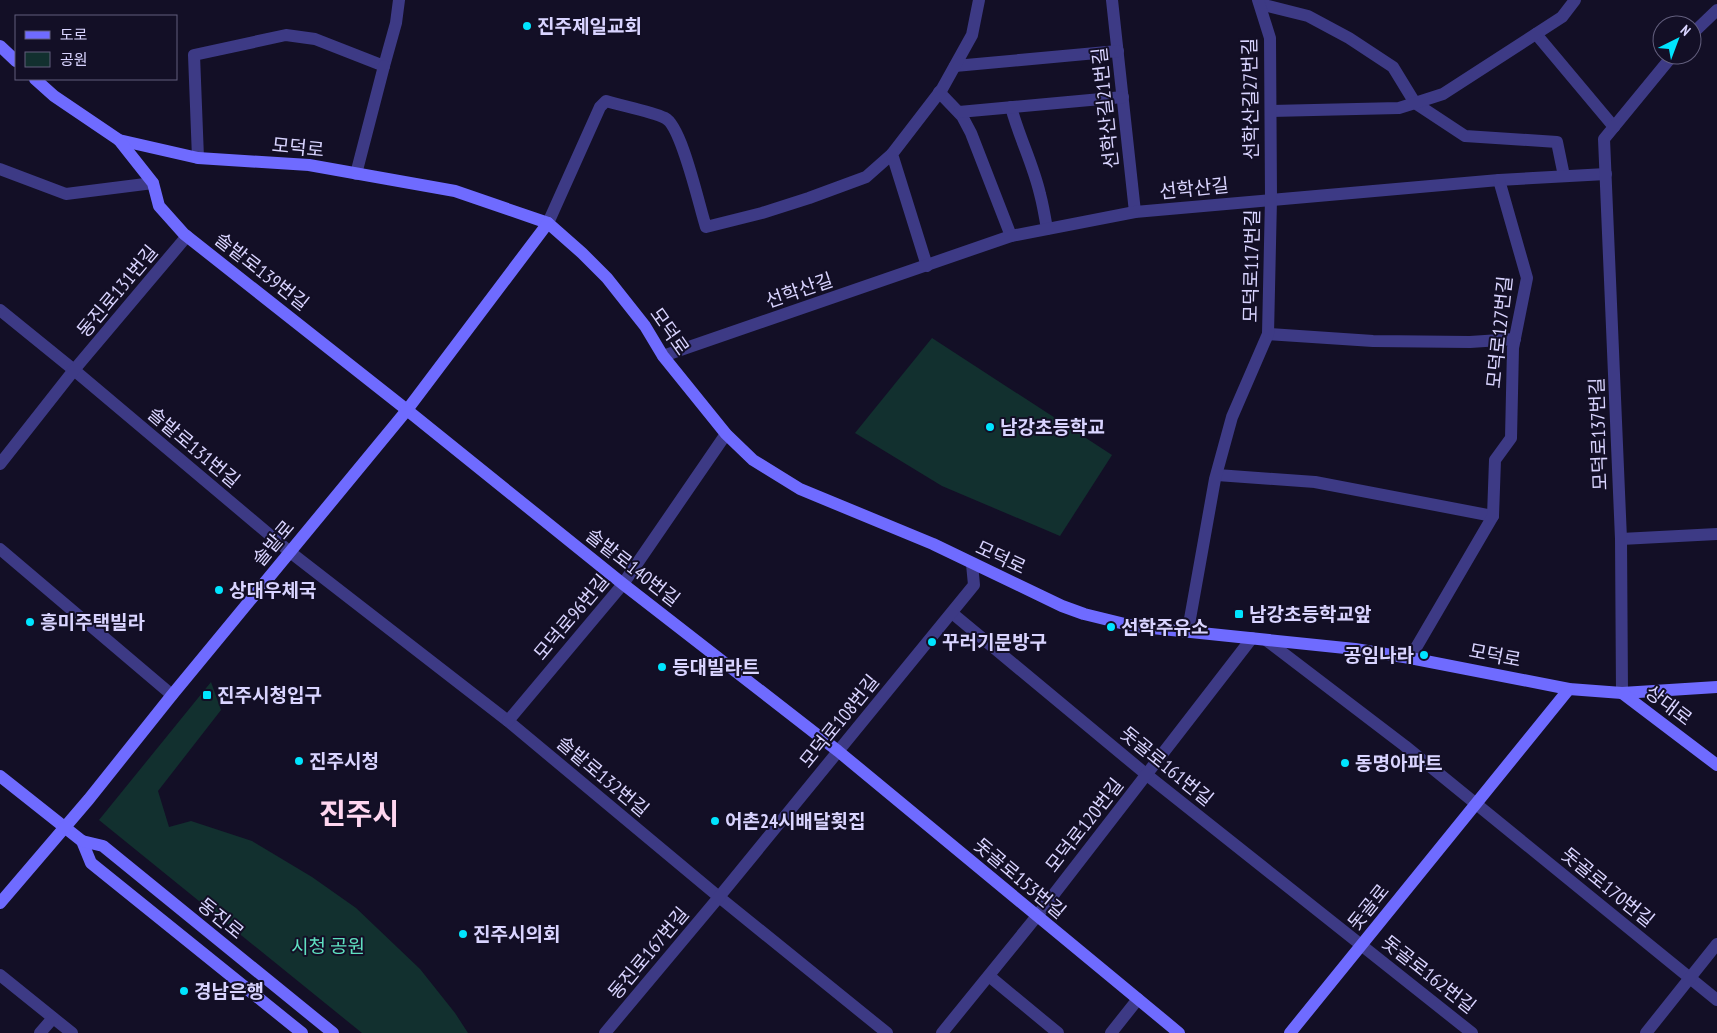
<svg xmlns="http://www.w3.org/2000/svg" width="1717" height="1033" viewBox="0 0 1717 1033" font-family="'PT Sans Narrow','Noto Sans KR',sans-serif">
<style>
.green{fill:#12302f}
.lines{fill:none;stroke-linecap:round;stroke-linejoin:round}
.street{stroke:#3d3a85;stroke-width:12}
.secondary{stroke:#6f6bff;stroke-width:12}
.poi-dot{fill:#00e5ff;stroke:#130f26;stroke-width:2}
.labels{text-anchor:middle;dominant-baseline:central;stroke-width:4;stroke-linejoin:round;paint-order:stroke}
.poi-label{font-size:19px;font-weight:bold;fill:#d9d4ff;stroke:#130f26;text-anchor:start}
.street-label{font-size:19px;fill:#d9d4ff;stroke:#130f26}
.park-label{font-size:19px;fill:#5fe0c0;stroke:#130f26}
.town-label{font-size:29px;font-weight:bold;fill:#ffd6f0;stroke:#130f26}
</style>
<rect width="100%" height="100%" fill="#130f26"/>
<!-- green -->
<g class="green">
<path d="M 932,338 L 1112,455 L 1060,536 L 942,486 L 855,433 Z"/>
<path d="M 211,682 L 221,710 L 158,791 L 169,827 L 191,821 L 252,841 L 312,877 L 356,908 L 420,969 L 455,1013 L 468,1033 L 362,1033 L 99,820 Z"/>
</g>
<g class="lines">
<!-- street -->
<g class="street">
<path d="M 1112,0 L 1135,212"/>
<path d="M 1260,4 L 1308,16 L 1349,38 L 1393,67 L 1415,103 L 1465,136 L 1557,142 L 1564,176"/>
<path d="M 1536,34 L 1614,127"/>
<path d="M 1692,34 L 1717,10"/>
<path d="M 955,66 L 1118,51"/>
<path d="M 939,92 L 962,116 L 971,133 L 1011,236"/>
<path d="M 1011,107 C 1019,137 1033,164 1040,194 C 1043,205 1045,217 1047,229"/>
<path d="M 1271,111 L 1399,108 L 1415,103 L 1443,94 L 1562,17 L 1575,0"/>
<path d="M 959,112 L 1123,97"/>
<path d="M 198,158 L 194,55 L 286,35 L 315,39 L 384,66 L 396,23 L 399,0"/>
<path d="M 0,169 L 66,194 L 153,183"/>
<path d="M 356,174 L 384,66"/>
<path d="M 548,223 L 600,107 L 606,101 C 622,106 650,111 665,118 C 682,126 699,206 706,227 L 762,213 L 809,198 L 866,177 L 892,154"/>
<path d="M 927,266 L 892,154 L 942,89 L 972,35 L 979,0"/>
<path d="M 0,310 L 74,370 L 290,552 L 508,721 L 719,897 L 887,1033"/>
<path d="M 1268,334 L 1373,341 L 1470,342 L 1515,339"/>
<path d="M 663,356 L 1011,236 L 1135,212 L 1499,180 L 1606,174"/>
<path d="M 0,464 L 74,370 L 187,236"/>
<path d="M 1217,475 L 1315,482 L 1493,516"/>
<path d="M 1621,539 L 1717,534"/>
<path d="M 0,549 L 172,695"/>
<path d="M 952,613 L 1147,775 L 1472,1033"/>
<path d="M 1188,630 L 1215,479 L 1232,417 L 1268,334 L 1271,199 L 1270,38 L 1258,0"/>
<path d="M 1266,640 L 1405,746 L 1717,1000"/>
<path d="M 1410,658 L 1493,516 L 1495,460 L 1511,438 L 1513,348 L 1527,278 L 1499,180"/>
<path d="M 1622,693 L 1621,539 L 1604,139 L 1673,55"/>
<path d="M 508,721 L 623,584 L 726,434"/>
<path d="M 0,975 L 72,1033"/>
<path d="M 989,976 L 1058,1033"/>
<path d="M 40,1033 L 53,1018"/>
<path d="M 605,1033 L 719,897 L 974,585 L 972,564"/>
<path d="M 942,1033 L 1037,916 L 1252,638"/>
<path d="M 1111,1033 L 1138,999"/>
<path d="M 1646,1033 L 1717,944"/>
</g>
<!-- secondary -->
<g class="secondary">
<path d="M 0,46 L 16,61"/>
<path d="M 35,79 L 54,96 L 119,140 L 198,158 L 309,165 L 455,191 L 548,223 L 582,253 L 607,278 L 645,326 L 663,356 L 726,434 L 753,460 L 800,489 L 933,544 L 1062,606 L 1084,614 L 1133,626 L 1355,649 L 1410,658 L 1569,689 L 1622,693 L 1717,687"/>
<path d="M 119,140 L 153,183 L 159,206 L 184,234 L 407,410 L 623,584 L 838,751 L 1179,1033"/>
<path d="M 1622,693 L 1717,765"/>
<path d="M 0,776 L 82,841 L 91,863 L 302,1033"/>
<path d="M 82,841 L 103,846 L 333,1033"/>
<path d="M 0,903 L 89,799 L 172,695 L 407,410 L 548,223"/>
<path d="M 1290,1033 L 1569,689"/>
</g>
</g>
<!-- markers -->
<g class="poi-dot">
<circle cx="527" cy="26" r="5"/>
<circle cx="990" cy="427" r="5"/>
<circle cx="219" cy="590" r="5"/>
<rect x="1234" y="609" width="10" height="10" rx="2.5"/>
<circle cx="30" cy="622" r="5"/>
<circle cx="1111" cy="627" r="5"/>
<circle cx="932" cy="642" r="5"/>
<circle cx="1424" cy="655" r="5"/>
<circle cx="662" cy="667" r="5"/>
<rect x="202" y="690" width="10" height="10" rx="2.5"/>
<circle cx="299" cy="761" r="5"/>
<circle cx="1345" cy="763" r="5"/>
<circle cx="715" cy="821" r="5"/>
<circle cx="463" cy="934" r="5"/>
<circle cx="184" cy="991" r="5"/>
</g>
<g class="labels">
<!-- poi labels -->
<g class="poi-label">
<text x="537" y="26">진주제일교회</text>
<text x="1000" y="427">남강초등학교</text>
<text x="229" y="590">상대우체국</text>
<text x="1249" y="614">남강초등학교앞</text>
<text x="40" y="622">흥미주택빌라</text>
<text x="1121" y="627">선학주유소</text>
<text x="942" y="642">꾸러기문방구</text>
<text x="1414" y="655" text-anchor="end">공임나라</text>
<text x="672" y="667">등대빌라트</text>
<text x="217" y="695">진주시청입구</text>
<text x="309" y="761">진주시청</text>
<text x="1355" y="763">동명아파트</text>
<text x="725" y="821">어촌24시배달횟집</text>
<text x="473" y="934">진주시의회</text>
<text x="194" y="991">경남은행</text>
</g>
<!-- street labels -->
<g class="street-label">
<text transform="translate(1250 99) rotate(-91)">선학산길27번길</text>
<text transform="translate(1105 108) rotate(-96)">선학산길21번길</text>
<text transform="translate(298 147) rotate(6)">모덕로</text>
<text transform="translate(1194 188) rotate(-6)">선학산길</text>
<text transform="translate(1251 266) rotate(-89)">모덕로117번길</text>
<text transform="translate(262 271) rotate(38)">솔밭로139번길</text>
<text transform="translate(799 290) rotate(-19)">선학산길</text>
<text transform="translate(117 291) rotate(-50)">동진로131번길</text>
<text transform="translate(670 331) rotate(55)">모덕로</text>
<text transform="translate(1499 332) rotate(-84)">모덕로127번길</text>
<text transform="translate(1598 434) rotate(-92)">모덕로137번길</text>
<text transform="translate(194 447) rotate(40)">솔밭로131번길</text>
<text transform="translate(273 543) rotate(-50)">솔밭로</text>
<text transform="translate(1001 557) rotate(25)">모덕로</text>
<text transform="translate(633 567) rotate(38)">솔밭로140번길</text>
<text transform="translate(571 617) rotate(-50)">모덕로96번길</text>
<text transform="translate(1495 655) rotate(11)">모덕로</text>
<text transform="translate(1669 705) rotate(37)">상대로</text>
<text transform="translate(839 721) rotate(-51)">모덕로108번길</text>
<text transform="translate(1167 766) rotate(39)">돗골로161번길</text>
<text transform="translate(603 776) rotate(40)">솔밭로132번길</text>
<text transform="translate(1084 825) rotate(-52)">모덕로120번길</text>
<text transform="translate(1020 878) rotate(40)">돗골로153번길</text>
<text transform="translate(1608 887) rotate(39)">돗골로170번길</text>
<text transform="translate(1368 907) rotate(-51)">돗골로</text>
<text transform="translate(221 918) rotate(39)">동진로</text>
<text transform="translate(648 953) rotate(-50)">동진로167번길</text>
<text transform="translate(1429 974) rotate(38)">돗골로162번길</text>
</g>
<!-- park labels -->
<g class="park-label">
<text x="328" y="946">시청 공원</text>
</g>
<!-- town labels -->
<g class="town-label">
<text x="359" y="813">진주시</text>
</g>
</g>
<!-- legend -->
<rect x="15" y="15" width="162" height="65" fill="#130f26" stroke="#625e7d"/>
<rect x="25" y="31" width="25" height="8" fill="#6f6bff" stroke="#625e7d"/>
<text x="60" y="40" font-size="15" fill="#d9d4ff">도로</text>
<rect x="25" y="52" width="25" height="15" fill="#12302f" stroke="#625e7d"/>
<text x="60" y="65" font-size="15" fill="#d9d4ff">공원</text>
<!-- north arrow -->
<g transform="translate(1677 40) rotate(42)"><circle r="24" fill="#130f26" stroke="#625e7d"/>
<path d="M0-4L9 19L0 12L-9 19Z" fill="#00e5ff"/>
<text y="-8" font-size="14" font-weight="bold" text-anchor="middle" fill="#d9d4ff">N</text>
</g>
</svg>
